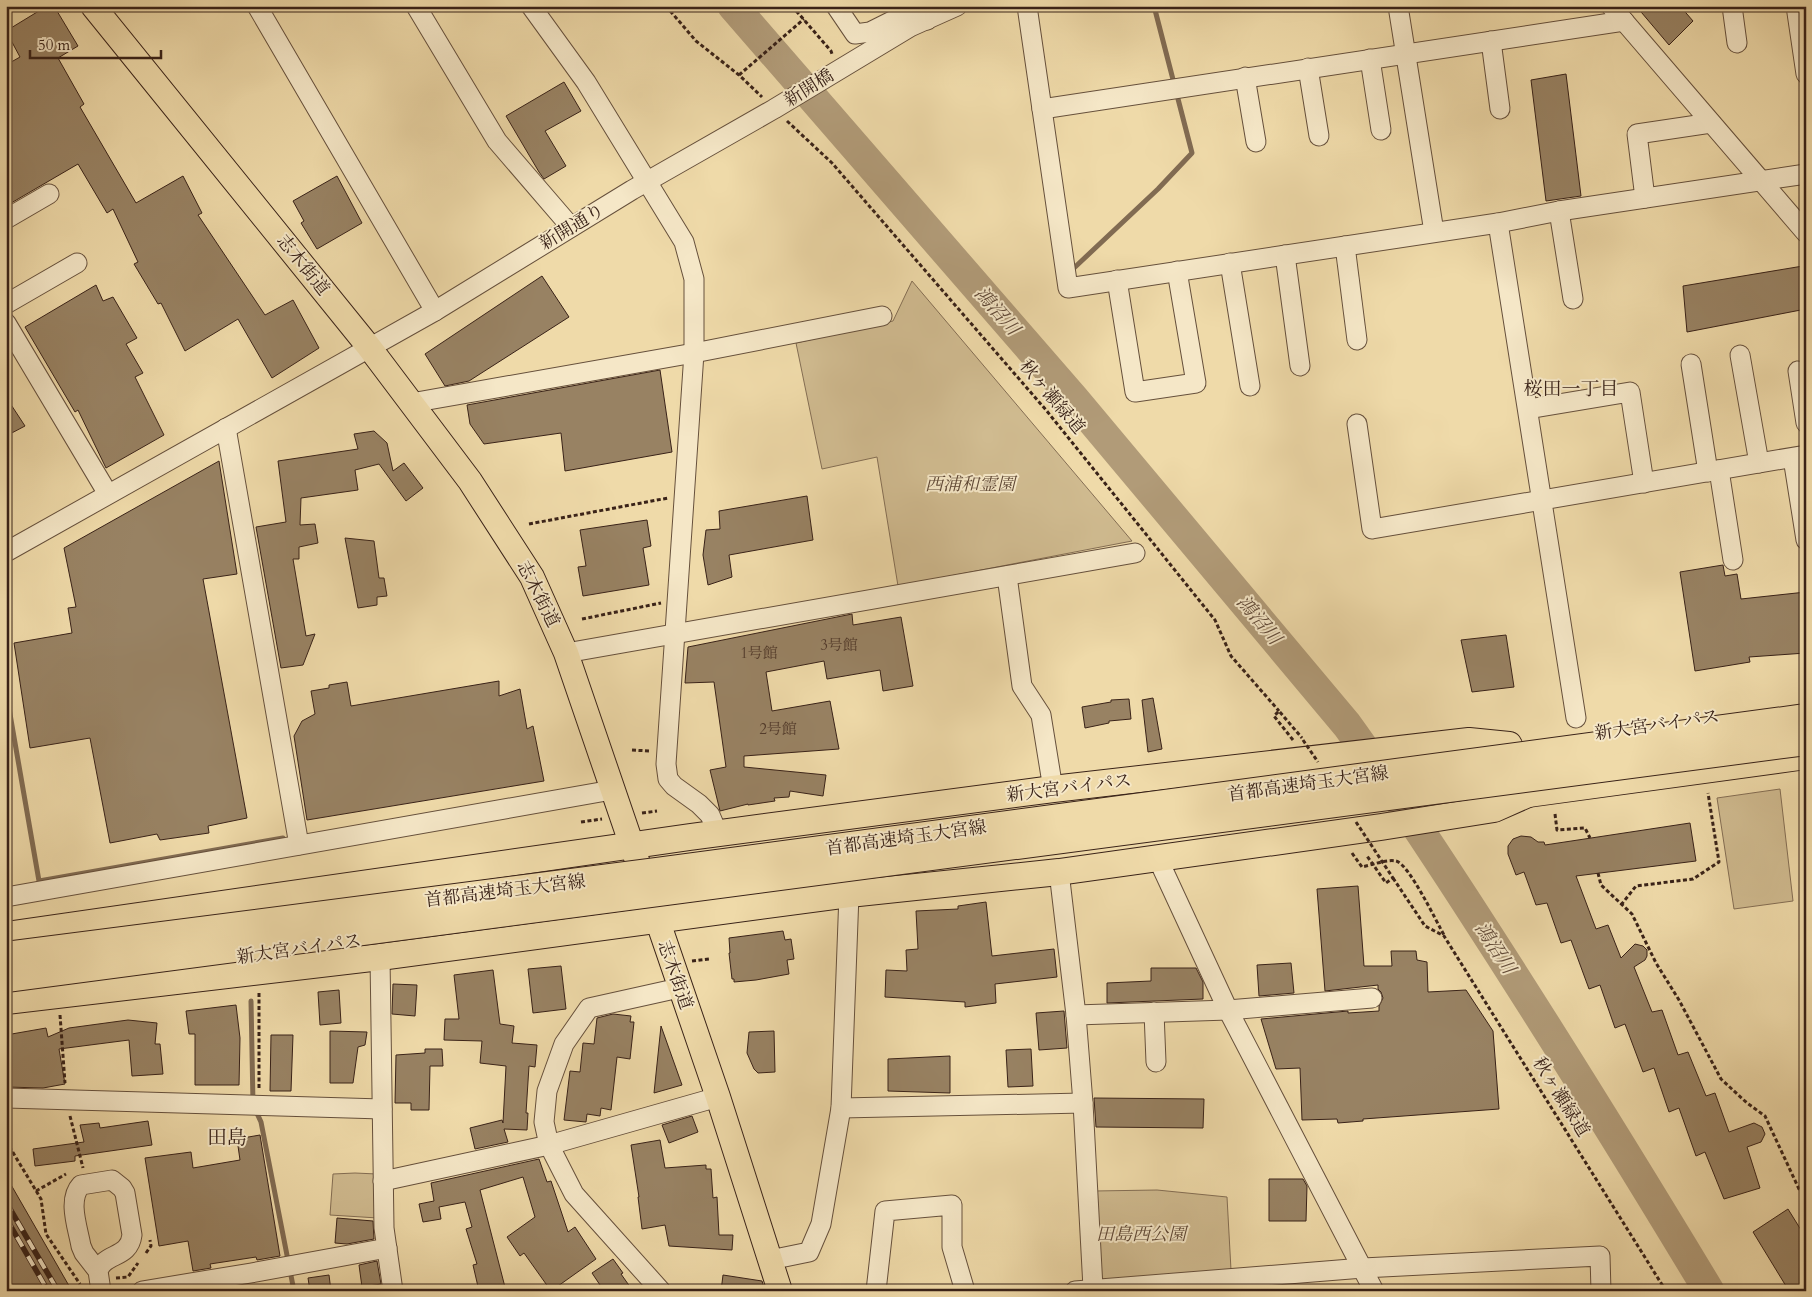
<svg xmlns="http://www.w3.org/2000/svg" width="1812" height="1297" viewBox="0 0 1812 1297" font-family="Cardo,'Noto Serif JP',serif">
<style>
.green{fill:#d0bb90;stroke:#846e54}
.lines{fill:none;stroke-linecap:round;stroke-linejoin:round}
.stream{stroke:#816b52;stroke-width:5}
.river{stroke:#b19b78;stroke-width:31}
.building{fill:#988263;stroke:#392218}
.minor-casing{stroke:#66503c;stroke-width:21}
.major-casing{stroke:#392218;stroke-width:26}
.highway-casing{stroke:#392218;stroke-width:28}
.path{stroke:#392218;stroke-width:3;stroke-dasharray:4 2.5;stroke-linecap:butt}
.minor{stroke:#f5e7c7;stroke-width:19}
.major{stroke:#efdaa9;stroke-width:24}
.highway{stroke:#efdaa9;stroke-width:26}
.rail-casing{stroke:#392218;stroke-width:5.5}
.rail{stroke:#f5e7c7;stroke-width:4;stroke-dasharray:11;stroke-linecap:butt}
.highway-bridge-casing{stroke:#392218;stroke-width:28;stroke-linecap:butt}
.path-bridge{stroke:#392218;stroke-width:3;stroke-dasharray:4 2.5;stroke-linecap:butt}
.highway-bridge{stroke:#efdaa9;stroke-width:26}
.labels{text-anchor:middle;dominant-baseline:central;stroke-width:4;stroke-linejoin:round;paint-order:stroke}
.number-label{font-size:15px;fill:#513a2b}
.street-label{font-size:18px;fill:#392218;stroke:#f5e7c7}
.park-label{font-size:18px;font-style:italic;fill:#5f4836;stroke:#f5e7c7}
.water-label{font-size:19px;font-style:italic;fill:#634c3a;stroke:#f5e7c7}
.neighbourhood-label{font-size:19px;fill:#392218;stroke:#f5e7c7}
.quarter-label{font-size:20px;fill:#392218;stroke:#f5e7c7}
</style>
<rect width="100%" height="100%" fill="#efdaa9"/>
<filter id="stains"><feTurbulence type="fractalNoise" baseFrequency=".004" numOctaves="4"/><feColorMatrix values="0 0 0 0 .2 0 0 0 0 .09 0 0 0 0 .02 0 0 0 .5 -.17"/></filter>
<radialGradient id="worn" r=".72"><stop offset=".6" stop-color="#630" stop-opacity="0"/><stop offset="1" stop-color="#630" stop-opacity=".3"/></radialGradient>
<!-- green -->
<g class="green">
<path d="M 912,281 L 1132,541 L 898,586 L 877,457 L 822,469 L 796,343 L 893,321 Z"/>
<path d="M 1780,789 L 1793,901 L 1734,909 L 1717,798 Z"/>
<path d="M 355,1173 L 377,1174 L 378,1218 L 330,1215 L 333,1174 Z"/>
<path d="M 1157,1190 L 1227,1197 L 1231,1270 L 1106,1281 L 1098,1275 L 1094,1191 Z"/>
</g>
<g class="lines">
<!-- stream -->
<g class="stream">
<path d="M 1074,268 L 1158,189 L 1192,153 L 1154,6"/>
<path d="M 1006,320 L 1015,313"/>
<path d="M 6,691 L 39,881 L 283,838"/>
<path d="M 251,1001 L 253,1103"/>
<path d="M 256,1111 L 261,1122 L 294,1291"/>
</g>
<!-- river -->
<path class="river" d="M 733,6 L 1074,399 L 1347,725 C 1389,783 1428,843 1467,903 C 1550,1031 1630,1160 1709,1291"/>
</g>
<!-- building -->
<g class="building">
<path d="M 47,6 L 54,6 L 78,46 L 58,58 L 84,104 L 80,107 L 136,203 L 183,176 L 202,213 L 198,215 L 265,315 L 293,300 L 319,348 L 272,378 L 238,319 L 185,351 L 161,303 L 158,304 L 134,264 L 138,262 L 113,209 L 107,213 L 78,164 L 6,206 L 6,65 L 20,57 L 6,31 Z"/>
<path d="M 1636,6 L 1680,6 L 1693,21 L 1669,45 Z"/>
<path d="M 1566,74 L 1581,196 L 1546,201 L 1531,80 Z"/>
<path d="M 564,82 L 581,111 L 545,131 L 566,166 L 544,179 L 539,172 L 506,116 Z"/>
<path d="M 337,176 L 362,223 L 317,249 L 301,223 L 304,221 L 293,201 Z"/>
<path d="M 1803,266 L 1806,309 L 1687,332 L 1683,286 Z"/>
<path d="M 542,276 L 569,317 L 469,381 L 445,386 L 425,354 Z"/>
<path d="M 96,285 L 103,301 L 113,297 L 137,338 L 126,344 L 143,373 L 135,377 L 164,435 L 106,468 L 78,410 L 75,412 L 25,327 Z"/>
<path d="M 660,370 L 672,452 L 565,471 L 561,433 L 484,444 L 470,424 L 467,405 Z"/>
<path d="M 6,397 L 25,426 L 6,436 Z"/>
<path d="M 374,431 L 387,443 L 393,471 L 404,463 L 423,488 L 406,501 L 379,464 L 355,470 L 358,490 L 301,498 L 300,525 L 315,524 L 318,543 L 299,547 L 299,559 L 293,559 L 306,636 L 315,634 L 303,665 L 281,668 L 256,527 L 286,522 L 278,461 L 358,449 L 354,434 Z"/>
<path d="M 219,461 L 237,574 L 203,579 L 247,818 L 208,826 L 209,833 L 160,840 L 157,834 L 110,843 L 90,738 L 30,748 L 14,643 L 72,633 L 68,608 L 76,607 L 64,548 Z"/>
<path d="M 807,496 L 813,540 L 729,555 L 732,577 L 708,585 L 703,555 L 706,530 L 720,529 L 719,511 Z"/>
<path d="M 647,520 L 651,546 L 643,548 L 649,585 L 583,596 L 578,567 L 586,566 L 580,530 Z"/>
<path d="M 345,538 L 374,541 L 379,578 L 384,578 L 387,596 L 377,597 L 377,605 L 358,608 Z"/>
<path d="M 1723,565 L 1725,576 L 1737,574 L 1741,599 L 1806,592 L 1806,653 L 1749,657 L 1750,662 L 1695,671 L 1680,572 Z"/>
<path d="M 852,614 L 853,625 L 901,617 L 913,686 L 883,691 L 880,670 L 827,679 L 824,661 L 766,672 L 772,711 L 830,701 L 839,749 L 744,756 L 744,767 L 826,775 L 823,796 L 790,791 L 789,797 L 774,798 L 775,801 L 748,805 L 748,804 L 720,811 L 710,770 L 726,767 L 714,682 L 685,683 L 688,647 Z"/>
<path d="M 1506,635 L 1514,687 L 1472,692 L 1461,640 Z"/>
<path d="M 499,681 L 499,696 L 520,689 L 527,729 L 533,726 L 544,781 L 307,820 L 294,736 L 302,721 L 315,714 L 311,691 L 329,688 L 329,685 L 347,682 L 351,706 Z"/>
<path d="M 1153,698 L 1162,749 L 1148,752 L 1142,700 Z"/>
<path d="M 1129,699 L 1131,719 L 1109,721 L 1109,723 L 1085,728 L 1082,707 L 1111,702 L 1111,700 Z"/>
<path d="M 1690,823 L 1696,861 L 1576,876 L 1596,929 L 1608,925 L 1621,958 L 1635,944 L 1643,946 L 1647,950 L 1647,956 L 1645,960 L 1634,967 L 1652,1012 L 1662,1010 L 1678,1055 L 1688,1052 L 1706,1096 L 1715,1093 L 1729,1132 L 1754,1123 L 1762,1127 L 1765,1134 L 1761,1142 L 1747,1147 L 1760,1188 L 1724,1199 L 1705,1152 L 1696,1156 L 1679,1108 L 1669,1112 L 1654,1068 L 1643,1072 L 1625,1024 L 1615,1028 L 1600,985 L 1589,989 L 1571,940 L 1561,943 L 1547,903 L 1536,905 L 1524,872 L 1516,875 L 1508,854 L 1508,846 L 1513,839 L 1521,836 L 1531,837 L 1538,842 L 1544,842 L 1545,845 Z"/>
<path d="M 1358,886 L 1364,966 L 1392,966 L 1391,951 L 1416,951 L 1417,960 L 1427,962 L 1428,992 L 1466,990 L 1493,1031 L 1499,1109 L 1363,1119 L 1363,1121 L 1338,1123 L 1337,1119 L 1302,1120 L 1300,1068 L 1276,1069 L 1261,1019 L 1348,1011 L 1348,1013 L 1379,1011 L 1379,1006 L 1383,998 L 1381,992 L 1378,989 L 1378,985 L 1325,991 L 1317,889 Z"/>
<path d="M 986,902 L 992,956 L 1054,949 L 1057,977 L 995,984 L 996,1003 L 965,1007 L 965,1002 L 885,997 L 886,970 L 907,971 L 906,950 L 918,949 L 916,911 L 958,909 L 958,906 Z"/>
<path d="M 783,931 L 785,940 L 791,939 L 794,959 L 787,960 L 789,974 L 756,980 L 734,982 L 734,979 L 732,979 L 729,953 L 730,953 L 729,938 Z"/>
<path d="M 1291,963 L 1294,993 L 1259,996 L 1257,965 Z"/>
<path d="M 561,966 L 566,1009 L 533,1013 L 528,969 Z"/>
<path d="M 1151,968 L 1196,968 L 1203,982 L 1203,999 L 1107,1003 L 1107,983 L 1151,981 Z"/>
<path d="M 493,970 L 500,1024 L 514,1026 L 512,1043 L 537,1045 L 535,1067 L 529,1066 L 526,1113 L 528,1113 L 527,1130 L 504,1129 L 508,1142 L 475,1149 L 470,1128 L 502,1120 L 503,1123 L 506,1066 L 480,1063 L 482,1041 L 444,1040 L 445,1019 L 459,1019 L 454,975 Z"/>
<path d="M 393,984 L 417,985 L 415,1016 L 392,1014 Z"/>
<path d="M 339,990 L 341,1023 L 320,1025 L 318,992 Z"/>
<path d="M 236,1005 L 240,1038 L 239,1085 L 195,1085 L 195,1034 L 189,1034 L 186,1011 Z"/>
<path d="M 1064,1011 L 1067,1048 L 1039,1050 L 1036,1013 Z"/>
<path d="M 613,1014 L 631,1016 L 630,1022 L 634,1022 L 630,1059 L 617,1057 L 611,1110 L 601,1108 L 600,1116 L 587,1114 L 586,1122 L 564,1120 L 570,1071 L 580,1072 L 583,1043 L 594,1044 L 597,1018 Z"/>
<path d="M 128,1020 L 157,1023 L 155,1044 L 160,1044 L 163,1074 L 132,1076 L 129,1040 L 59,1049 L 65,1084 L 43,1088 L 6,1087 L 6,1035 L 46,1028 L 48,1037 L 69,1028 Z"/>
<path d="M 661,1026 L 682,1085 L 654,1093 Z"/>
<path d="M 330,1031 L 367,1032 L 365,1045 L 358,1047 L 353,1083 L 330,1083 Z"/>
<path d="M 774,1031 L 775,1072 L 758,1073 L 754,1069 L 747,1053 L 749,1032 Z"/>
<path d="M 271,1035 L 293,1035 L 291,1091 L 270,1091 Z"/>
<path d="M 425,1049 L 442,1049 L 443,1066 L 430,1066 L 429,1110 L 411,1110 L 411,1103 L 395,1103 L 396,1055 L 425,1053 Z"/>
<path d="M 1031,1049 L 1033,1086 L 1008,1087 L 1006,1050 Z"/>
<path d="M 950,1056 L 950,1093 L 888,1091 L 888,1059 Z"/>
<path d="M 1094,1098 L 1204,1099 L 1203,1128 L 1096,1127 Z"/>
<path d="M 692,1116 L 698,1132 L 669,1143 L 662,1125 Z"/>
<path d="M 148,1121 L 152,1145 L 75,1156 L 75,1161 L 35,1166 L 33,1149 L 84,1142 L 80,1125 L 99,1123 L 100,1128 Z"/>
<path d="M 260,1135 L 280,1256 L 257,1260 L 256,1257 L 210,1264 L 211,1268 L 193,1271 L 188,1241 L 159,1246 L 145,1158 L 191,1152 L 193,1168 L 240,1160 L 237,1139 Z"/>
<path d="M 660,1140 L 665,1168 L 706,1165 L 706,1169 L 711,1169 L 713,1198 L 717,1197 L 719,1235 L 733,1235 L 732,1250 L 669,1246 L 665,1225 L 642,1229 L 638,1197 L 639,1197 L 631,1145 Z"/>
<path d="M 539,1159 L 547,1182 L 551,1181 L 568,1232 L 575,1227 L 596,1259 L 551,1291 L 524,1253 L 520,1256 L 507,1237 L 535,1217 L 523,1177 L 480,1190 L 506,1291 L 479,1291 L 473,1265 L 477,1264 L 466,1229 L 472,1227 L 465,1202 L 439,1207 L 441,1219 L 423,1222 L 419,1204 L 434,1201 L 431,1183 Z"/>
<path d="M 6,1176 L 37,1230 L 72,1291 L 6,1291 Z"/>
<path d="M 1269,1179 L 1303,1179 L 1307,1186 L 1306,1221 L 1269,1221 Z"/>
<path d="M 1788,1209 L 1806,1238 L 1806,1291 L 1789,1291 L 1753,1232 Z"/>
<path d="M 337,1218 L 373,1221 L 374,1239 L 347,1244 L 335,1243 Z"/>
<path d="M 613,1259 L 623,1273 L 621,1274 L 633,1291 L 604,1291 L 592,1273 Z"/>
<path d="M 377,1261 L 381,1284 L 362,1287 L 359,1265 Z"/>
<path d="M 329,1275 L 331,1291 L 310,1291 L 308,1278 Z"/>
<path d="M 723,1275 L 762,1281 L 765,1291 L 721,1291 Z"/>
</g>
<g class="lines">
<!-- minor casing -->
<g class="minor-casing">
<g id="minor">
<path d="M 257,6 L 435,311"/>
<path d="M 416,6 L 497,141 L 571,227"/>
<path d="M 531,6 L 586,82 L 684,242 L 694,279 L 694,353 L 666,764 L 668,779 L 674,786 L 699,804 L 710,815 L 718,834"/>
<path d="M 836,6 L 855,34 L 870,32 L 912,11 L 927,20"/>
<path d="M 1027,6 L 1068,288 L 1498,223 L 1559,211 L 1806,174"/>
<path d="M 1398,6 L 1434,232"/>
<path d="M 1611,6 L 1806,233"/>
<path d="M 1732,6 L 1737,43"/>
<path d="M 1796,6 L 1806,74"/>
<path d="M 1491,41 L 1500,109"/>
<path d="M 1370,59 L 1381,130"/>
<path d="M 1308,68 L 1319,136"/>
<path d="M 1245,77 L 1256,142"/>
<path d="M 1042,109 L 1624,21"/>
<path d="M 1645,198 L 1637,134 L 1711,123"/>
<path d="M 1559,211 L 1573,299"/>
<path d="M 6,219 L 49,194"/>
<path d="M 1498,223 L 1576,718"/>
<path d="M 1345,246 L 1357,340"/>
<path d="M 1285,255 L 1300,366"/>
<path d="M 1230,263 L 1250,386"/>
<path d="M 1117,280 L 1135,392 L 1196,383 L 1177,271"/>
<path d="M 6,304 L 77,263"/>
<path d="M 6,323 L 108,494"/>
<path d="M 1740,355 L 1759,463"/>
<path d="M 1691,364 L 1708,472"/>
<path d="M 1798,371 L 1806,423"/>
<path d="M 411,403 L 694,353 L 882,316"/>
<path d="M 1528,409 L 1630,392 L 1644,483"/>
<path d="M 1357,424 L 1372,529 L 1806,455"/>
<path d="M 226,428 L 299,845"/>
<path d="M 1793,458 L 1806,540"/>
<path d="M 1719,470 L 1733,560"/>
<path d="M 6,552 L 435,311 L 632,190 L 774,109 L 910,27 L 957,6"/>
<path d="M 1007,576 L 1022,686 L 1041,715 L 1053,789"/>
<path d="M 566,653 L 1135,553"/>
<path d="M 1158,859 L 1228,1010 L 1374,1291"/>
<path d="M 1059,872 L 1076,1015 L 1083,1103"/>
<path d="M 6,897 L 612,790"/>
<path d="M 380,957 L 384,1228 L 393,1291"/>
<path d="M 1154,1012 L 1156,1062"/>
<path d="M 1076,1015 L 1228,1010 L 1372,998"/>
<path d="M 6,1098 L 382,1109"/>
<path d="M 841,1108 L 1083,1103 L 1093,1288"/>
<path d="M 383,1181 L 549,1145 L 718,1097"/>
<path d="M 770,1260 L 809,1252 L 821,1224 L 841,1108 L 849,894"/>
<path d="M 98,1271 C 105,1252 129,1259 132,1235 L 125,1193 L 122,1188 L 112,1180 L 81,1185 C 67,1200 78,1228 81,1246 L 84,1253 L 98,1271 L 101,1291"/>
<path d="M 142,1291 L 251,1273 L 387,1248"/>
<path d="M 661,1291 L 574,1194 L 549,1145 L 544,1122 L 547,1091 L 564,1044 L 589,1008 L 679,988"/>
<path d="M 876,1291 L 885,1211 L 952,1205 L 952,1247 L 965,1291"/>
<path d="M 1075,1291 L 1363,1268 L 1600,1256 L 1601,1291"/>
</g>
</g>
<!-- major casing -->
<g class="major-casing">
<path id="major" d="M 93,6 L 369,347 L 470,481 L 532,577 L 566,653 L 718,1097 L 780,1291"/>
</g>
<!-- highway casing -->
<g class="highway-casing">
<g id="highway">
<path d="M 1512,795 L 1528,794 L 1806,756"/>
<path d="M 6,935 L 690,837 L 1053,789 L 1469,741 L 1509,745"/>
<path d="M 6,1001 L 380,957 L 849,894 L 1059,872 L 1381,827 L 1494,809 L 1528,794"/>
</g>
</g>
<!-- path -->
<g class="path">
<path d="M 666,6 L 696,41 L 739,75 L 762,97"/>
<path d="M 792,6 L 831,51 L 832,54"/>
<path d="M 739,75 L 804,19"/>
<path d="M 787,121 L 832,163 L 1046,410 L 1215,620 L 1231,656 L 1279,711"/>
<path d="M 529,524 L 668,498"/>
<path d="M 582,619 L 661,603"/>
<path d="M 1293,740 L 1274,716 L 1279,711 L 1302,738"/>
<path d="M 632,750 L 649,751"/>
<path d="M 642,813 L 657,811"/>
<path d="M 1555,814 L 1557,830 L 1585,828 L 1590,838"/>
<path d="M 581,822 L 602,819"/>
<path d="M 1352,853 L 1362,867 C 1372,865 1387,859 1396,861 C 1409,864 1436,921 1444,935"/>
<path d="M 1598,873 L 1601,885 L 1632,914 L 1656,963 L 1679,1000 L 1721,1079 L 1747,1103 L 1765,1116 L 1799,1189 L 1806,1195"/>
<path d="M 1393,878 L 1425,926 L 1444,936 L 1666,1291"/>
<path d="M 1621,905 L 1636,886 L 1693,879 L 1719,862 L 1708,793"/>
<path d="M 692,961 L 709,959"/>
<path d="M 259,993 L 259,1089"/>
<path d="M 60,1015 L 65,1083"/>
<path d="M 70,1116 L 83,1168"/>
<path d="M 6,1141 L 41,1199 L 46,1234 L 80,1284"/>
<path d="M 6,1156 L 13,1152"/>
<path d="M 36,1191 L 66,1174"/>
<path d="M 146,1253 L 151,1246 L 150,1240"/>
<path d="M 116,1278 L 128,1277 L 138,1263"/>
</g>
<!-- minor -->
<use href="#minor" class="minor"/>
<!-- major -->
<use href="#major" class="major"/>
<!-- highway -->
<use href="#highway" class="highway"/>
<!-- rail casing -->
<g class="rail-casing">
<g id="rail">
<path d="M 6,1202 L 58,1291"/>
<path d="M 6,1218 L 48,1291"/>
<path d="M 6,1280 L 13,1291"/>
</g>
</g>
<!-- rail -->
<use href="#rail" class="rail"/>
<!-- highway-bridge casing -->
<g class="highway-bridge-casing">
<g id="highway-bridge">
<path d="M 6,955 L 657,871 L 1806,717"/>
<path d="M 6,979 L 1806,742"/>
</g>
</g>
<!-- path-bridge -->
<g class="path-bridge">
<path d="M 1303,740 L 1318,762"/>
<path d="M 1356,822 L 1393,878 L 1386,883 L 1367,856"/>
</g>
<!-- highway-bridge -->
<use href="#highway-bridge" class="highway-bridge"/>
</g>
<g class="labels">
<!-- number labels -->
<g class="number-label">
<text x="839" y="645">3号館</text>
<text x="759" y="653">1号館</text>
<text x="778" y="729">2号館</text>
</g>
<!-- street labels -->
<g class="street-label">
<text transform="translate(809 88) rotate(-32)">新開橋</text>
<text transform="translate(572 227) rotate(-31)">新開通り</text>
<text transform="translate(303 265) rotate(51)">志木街道</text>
<text transform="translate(1052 397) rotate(50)">秋ヶ瀬緑道</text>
<text transform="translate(538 594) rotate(63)">志木街道</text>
<text transform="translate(1657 725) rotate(-8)">新大宮バイパス</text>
<text transform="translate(1308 784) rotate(-8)">首都高速埼玉大宮線</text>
<text transform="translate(1069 788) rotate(-7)">新大宮バイパス</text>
<text transform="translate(906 838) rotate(-8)">首都高速埼玉大宮線</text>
<text transform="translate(505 891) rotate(-7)">首都高速埼玉大宮線</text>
<text transform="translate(299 949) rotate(-8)">新大宮バイパス</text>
<text transform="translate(675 975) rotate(71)">志木街道</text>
<text transform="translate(1561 1097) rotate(58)">秋ヶ瀬緑道</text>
</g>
<!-- park labels -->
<g class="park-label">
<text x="970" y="484">西浦和霊園</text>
<text x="1141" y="1234">田島西公園</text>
</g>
<!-- water labels -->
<g class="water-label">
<text transform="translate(997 311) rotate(49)">鴻沼川</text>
<text transform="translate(1259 620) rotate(50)">鴻沼川</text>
<text transform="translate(1495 948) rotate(57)">鴻沼川</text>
</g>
<!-- neighbourhood labels -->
<g class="neighbourhood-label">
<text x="1571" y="389">桜田一丁目</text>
</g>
<!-- quarter labels -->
<g class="quarter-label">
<text x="227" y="1137">田島</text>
</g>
</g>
<!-- margin -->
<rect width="1812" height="1297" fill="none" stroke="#efdaa9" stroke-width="25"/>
<rect x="8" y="8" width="1797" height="1282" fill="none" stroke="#392218" stroke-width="2.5"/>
<rect x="12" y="12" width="1787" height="1272" fill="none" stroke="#392218"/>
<!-- scale -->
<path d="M30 50v8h131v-8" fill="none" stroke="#392218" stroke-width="2.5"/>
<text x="38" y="50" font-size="15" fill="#392218" stroke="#f5e7c7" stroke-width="4" paint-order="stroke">50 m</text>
<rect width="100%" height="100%" filter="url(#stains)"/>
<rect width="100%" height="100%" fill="url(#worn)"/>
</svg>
